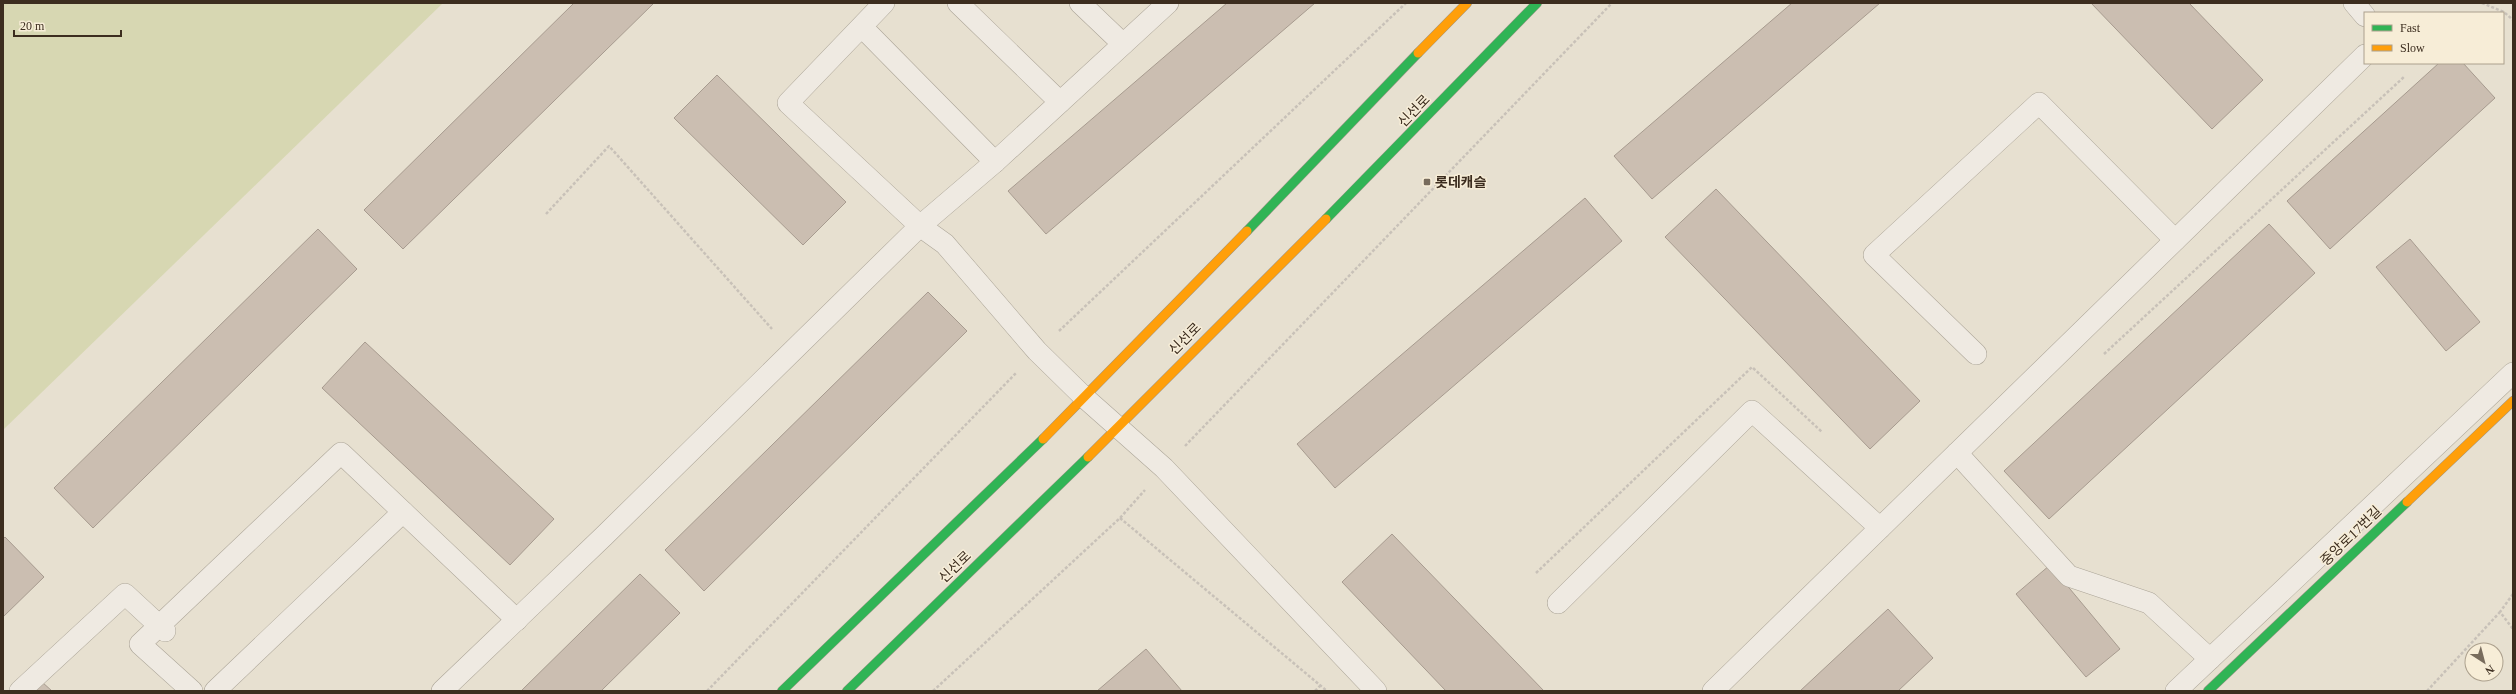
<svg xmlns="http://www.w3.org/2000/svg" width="2516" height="694" viewBox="0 0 2516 694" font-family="'Times New Roman','Noto Sans KR',serif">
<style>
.green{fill:#d7d7b2}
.building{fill:#cbbeb1;stroke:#a79b8f}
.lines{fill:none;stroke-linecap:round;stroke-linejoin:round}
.lane-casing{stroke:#aca598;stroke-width:22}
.fast-casing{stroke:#9c9488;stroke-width:10}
.slow-casing{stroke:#9c9488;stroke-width:10}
.path{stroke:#c8c1b8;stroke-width:2.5;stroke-dasharray:3 2;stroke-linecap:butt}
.lane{stroke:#efeae2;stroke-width:21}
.fast{stroke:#30b455;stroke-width:9}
.slow{stroke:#ff9f0a;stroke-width:9}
.poi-dot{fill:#786c5d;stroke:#f7edd7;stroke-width:1.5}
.labels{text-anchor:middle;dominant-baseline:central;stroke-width:3;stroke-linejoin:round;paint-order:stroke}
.street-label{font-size:14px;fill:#3c2d1f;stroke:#f7edd7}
.poi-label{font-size:14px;font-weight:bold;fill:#3c2d1f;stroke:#f7edd7;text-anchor:start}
</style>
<rect width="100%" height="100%" fill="#e7e0d0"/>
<!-- green -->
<path class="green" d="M 3,3 L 443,3 L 3,430 Z"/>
<!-- building -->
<g class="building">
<path d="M 574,3 L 654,3 L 403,249 L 364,210 Z"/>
<path d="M 1227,3 L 1315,3 L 1046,234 L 1008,191 Z"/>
<path d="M 1792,3 L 1880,3 L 1652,199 L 1614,156 Z"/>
<path d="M 2091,3 L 2189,3 L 2263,80 L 2212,129 Z"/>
<path d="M 2439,63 L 2463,63 L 2495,98 L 2330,249 L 2287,201 Z"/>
<path d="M 717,75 L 846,202 L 803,245 L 674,118 Z"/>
<path d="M 1716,189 L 1920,401 L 1870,449 L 1665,237 Z"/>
<path d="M 1585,198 L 1622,241 L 1335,488 L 1297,444 Z"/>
<path d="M 2269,224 L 2315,273 L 2049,519 L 2004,471 Z"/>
<path d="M 318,229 L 357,269 L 93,528 L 54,488 Z"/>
<path d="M 2410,239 L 2480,322 L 2446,351 L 2376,267 Z"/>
<path d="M 928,292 L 967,331 L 704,591 L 665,550 Z"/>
<path d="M 365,342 L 554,519 L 510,565 L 322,388 Z"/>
<path d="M 1392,534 L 1544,691 L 1446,691 L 1342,582 Z"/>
<path d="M 5,537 L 44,577 L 3,617 L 3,539 Z"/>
<path d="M 2050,565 L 2120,649 L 2086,677 L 2016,594 Z"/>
<path d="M 640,574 L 680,613 L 601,691 L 521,691 Z"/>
<path d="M 1888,609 L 1933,658 L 1898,691 L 1800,691 Z"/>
<path d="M 1146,649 L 1182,691 L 1097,691 Z"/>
<path d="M 42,682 L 52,691 L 34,691 Z"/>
</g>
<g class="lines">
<!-- lane casing -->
<g class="lane-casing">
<g id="lane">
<path d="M 884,3 L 788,103 L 920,226 L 995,162 L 1168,3"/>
<path d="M 958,3 L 1060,102"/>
<path d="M 1080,3 L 1123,44"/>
<path d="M 2354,3 L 2365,16"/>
<path d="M 862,27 L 995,162"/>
<path d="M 1976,354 L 1874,255 L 2039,103 L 2175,240"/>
<path d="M 1957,453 L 2069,576 L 2149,603 L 2210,659"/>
<path d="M 1558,603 L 1752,411 L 1880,528"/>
<path d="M 20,691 L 125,594 L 165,631"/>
<path d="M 192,691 L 140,644 L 341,453 L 517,620"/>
<path d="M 215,691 L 403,512"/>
<path d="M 442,691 L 604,536 L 920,226 L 945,244 L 1037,351 L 1085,398 L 1164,468 L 1376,691"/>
<path d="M 1713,691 L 2365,55"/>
<path d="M 2176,691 L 2513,373"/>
</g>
</g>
<!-- fast casing -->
<g class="fast-casing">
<g id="fast">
<path d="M 1326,219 L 1537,3"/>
<path d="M 1247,231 L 1418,53"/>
<path d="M 782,691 L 1043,439"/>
<path d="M 847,691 L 1088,457"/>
<path d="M 2208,691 L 2407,502"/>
</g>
</g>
<!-- slow casing -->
<g class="slow-casing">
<g id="slow">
<path d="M 1418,53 L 1467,3"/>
<path d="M 1043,439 L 1247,231"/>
<path d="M 1088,457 L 1326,219"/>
<path d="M 2407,502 L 2513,401"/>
</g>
</g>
<!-- path -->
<g class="path">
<path d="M 2482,3 L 2504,12 L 2513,20"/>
<path d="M 546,214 L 609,146 L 772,329"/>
<path d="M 1059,331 L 1406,3"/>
<path d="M 2104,354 L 2405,76"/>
<path d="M 1185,446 L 1612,3"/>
<path d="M 1120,518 L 1327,691"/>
<path d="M 1536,573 L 1752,367 L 1822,432"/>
<path d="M 2513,594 L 2500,612 L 2513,629"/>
<path d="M 707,691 L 1017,372"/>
<path d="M 933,691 L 1120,518 L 1145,490"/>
<path d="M 1315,691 L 1321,685"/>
<path d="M 2427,691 L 2500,612"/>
</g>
<!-- lane -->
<use href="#lane" class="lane"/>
<!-- fast -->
<use href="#fast" class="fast"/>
<!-- slow -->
<use href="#slow" class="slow"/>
</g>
<!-- markers -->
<rect class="poi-dot" x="1423" y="178" width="8" height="8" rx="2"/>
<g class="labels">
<!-- street labels -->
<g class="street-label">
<text transform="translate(1414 111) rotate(-46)">신선로</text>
<text transform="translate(1185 339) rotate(-45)">신선로</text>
<text transform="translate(2351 536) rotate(-44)">중앙로17번길</text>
<text transform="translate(955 567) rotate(-44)">신선로</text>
</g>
<!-- poi labels -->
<g class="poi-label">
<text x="1435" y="182">롯데캐슬</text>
</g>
</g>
<!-- border -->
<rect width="2516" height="694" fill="none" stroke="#3c2d1f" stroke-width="8"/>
<!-- legend -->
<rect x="2364" y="12" width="140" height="52" fill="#f7edd7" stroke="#aca08d"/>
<rect x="2372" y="25" width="20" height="6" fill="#30b455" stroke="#aca08d"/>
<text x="2400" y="32" font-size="12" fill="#3c2d1f">Fast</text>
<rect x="2372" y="45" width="20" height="6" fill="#ff9f0a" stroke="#aca08d"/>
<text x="2400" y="52" font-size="12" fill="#3c2d1f">Slow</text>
<!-- north arrow -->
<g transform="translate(2484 662) rotate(144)"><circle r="19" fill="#f7edd7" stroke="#aca08d"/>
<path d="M0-3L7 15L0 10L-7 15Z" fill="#786c5d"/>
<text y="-6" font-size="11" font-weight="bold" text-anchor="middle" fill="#3c2d1f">N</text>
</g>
<!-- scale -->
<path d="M14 30v6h107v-6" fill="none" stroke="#3c2d1f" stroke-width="2"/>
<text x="20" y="30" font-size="12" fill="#3c2d1f" stroke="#f7edd7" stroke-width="3" paint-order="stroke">20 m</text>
</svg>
